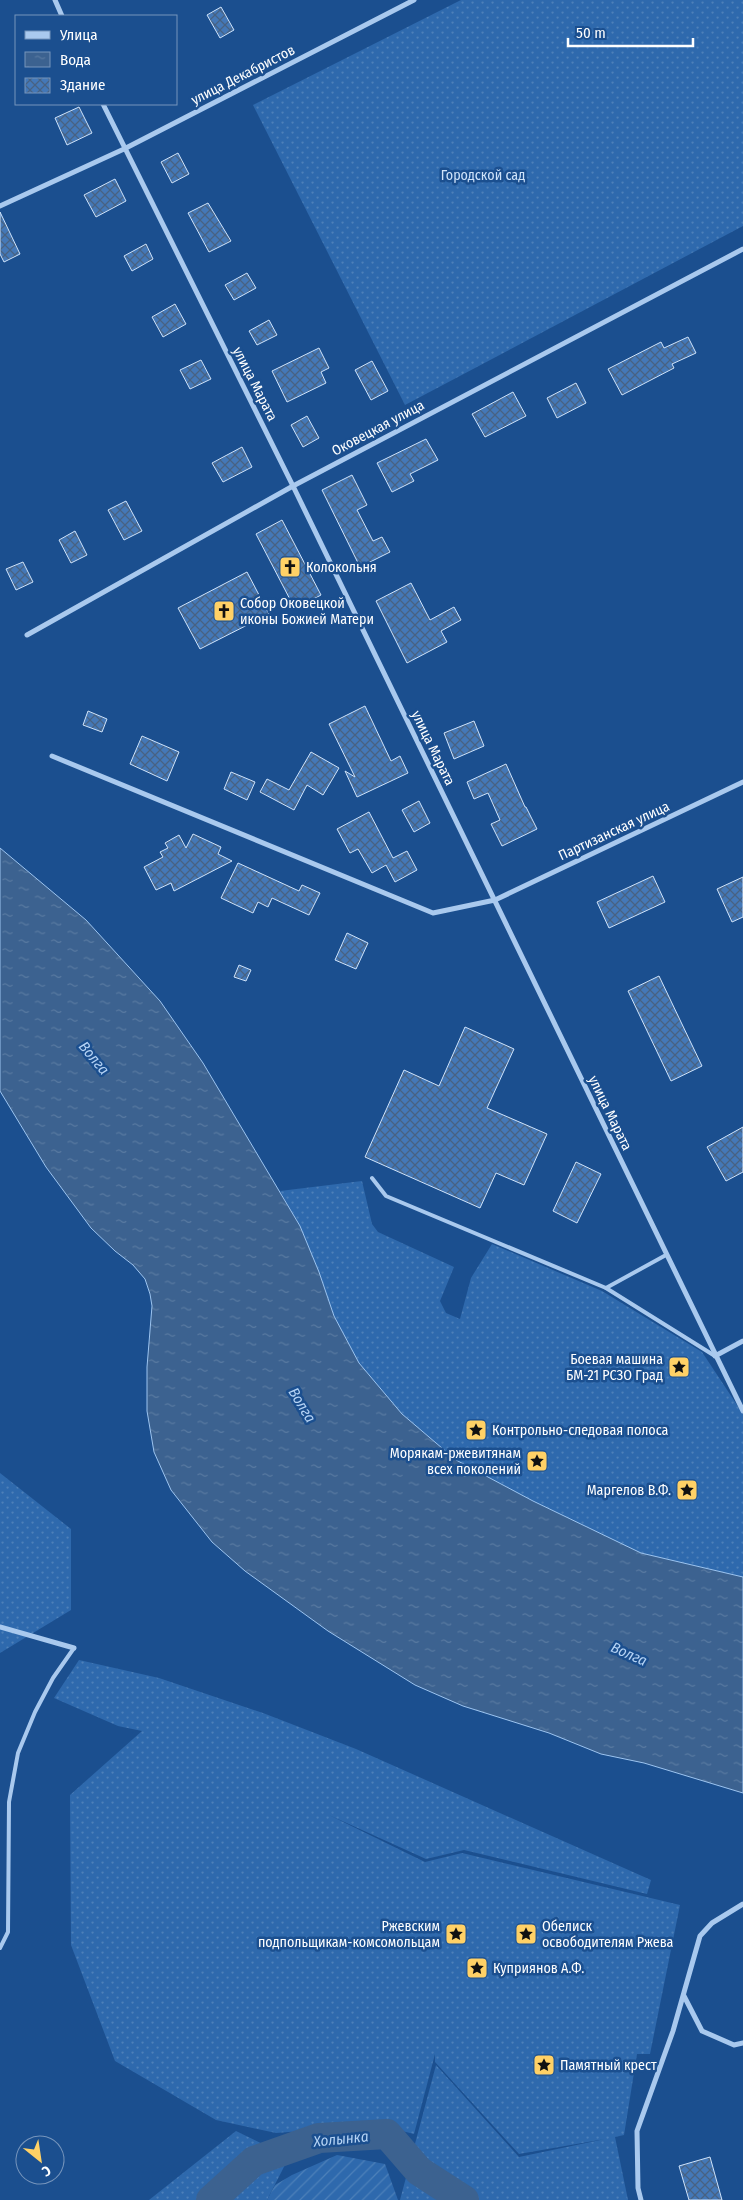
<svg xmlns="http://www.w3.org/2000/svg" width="743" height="2200" viewBox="0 0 743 2200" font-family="'Fira Sans Condensed',sans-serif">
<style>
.grass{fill:url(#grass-dots)}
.garden{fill:url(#garden-furrows)}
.water{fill:url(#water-ripples);stroke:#9cc4f0}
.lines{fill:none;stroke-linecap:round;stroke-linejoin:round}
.river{stroke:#3c6290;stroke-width:30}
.building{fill:url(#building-cross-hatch);stroke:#cfe3fa}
.service{stroke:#a9c9ee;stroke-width:4}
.minor{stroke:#a9c9ee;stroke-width:5}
.labels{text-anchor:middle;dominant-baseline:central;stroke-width:5;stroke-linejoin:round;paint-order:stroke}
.street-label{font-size:14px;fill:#fff;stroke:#1b4f8f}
.park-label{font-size:14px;fill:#cfe3fa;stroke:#1b4f8f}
.poi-label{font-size:14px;fill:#fff;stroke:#1b4f8f;text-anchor:start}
.water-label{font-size:15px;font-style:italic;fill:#b5d3f5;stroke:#1b4f8f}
</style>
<defs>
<pattern id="grass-dots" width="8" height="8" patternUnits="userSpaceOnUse" patternTransform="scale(1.25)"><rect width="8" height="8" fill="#2e69ad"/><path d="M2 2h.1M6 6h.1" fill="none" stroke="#4d80b9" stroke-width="1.8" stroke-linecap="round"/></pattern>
<pattern id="garden-furrows" width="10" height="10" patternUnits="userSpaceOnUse" patternTransform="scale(1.25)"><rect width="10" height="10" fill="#2e69ad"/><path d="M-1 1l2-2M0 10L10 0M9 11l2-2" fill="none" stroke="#4d80b9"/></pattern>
<pattern id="water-ripples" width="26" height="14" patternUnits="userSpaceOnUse" patternTransform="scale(1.25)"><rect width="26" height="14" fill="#3c6290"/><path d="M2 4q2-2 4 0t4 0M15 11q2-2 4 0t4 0" fill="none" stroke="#597aa1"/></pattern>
<pattern id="building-cross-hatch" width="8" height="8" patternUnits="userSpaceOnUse" patternTransform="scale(1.25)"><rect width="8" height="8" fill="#4478b7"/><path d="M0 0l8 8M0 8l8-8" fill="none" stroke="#486282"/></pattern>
</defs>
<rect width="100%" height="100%" fill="#1b4f8f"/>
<!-- grass -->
<g class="grass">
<path d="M 461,0 L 743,0 L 743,226 L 405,405 L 253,105 Z"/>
<path d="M 362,1181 L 372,1224 L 378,1232 L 454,1267 L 440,1301 L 446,1313 L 460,1319 L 471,1278 L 492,1244 L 602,1291 L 702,1352 L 743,1414 L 743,1577 L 641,1553 L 533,1501 L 456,1460 L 402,1414 L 359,1363 L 334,1316 L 319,1272 L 300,1226 L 280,1191 Z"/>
<path d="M 0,1473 L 71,1529 L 71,1610 L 0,1653 Z"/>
<path d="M 79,1660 L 159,1678 L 263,1713 L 356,1749 L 651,1880 L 647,1894 L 464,1850 L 426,1859 L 329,1815 L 425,1862 L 462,1853 L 680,1905 L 650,2054 L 637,2054 L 624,2135 L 615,2137 L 628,2200 L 400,2200 L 436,2065 L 519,2157 L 605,2139 L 519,2154 L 435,2062 L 435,2054 L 414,2134 L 378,2125 L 276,2133 L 216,2120 L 115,2061 L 71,1945 L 70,1795 L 142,1731 L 118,1726 L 54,1698 Z"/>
<path d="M 236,2131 L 289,2157 L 267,2200 L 149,2200 Z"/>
</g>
<!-- garden -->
<path class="garden" d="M 337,2155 L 385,2164 L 398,2200 L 267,2200 L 275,2185 L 292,2175 Z"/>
<!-- water -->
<path class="water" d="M 0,848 L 86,920 L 160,1001 L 203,1063 L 300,1226 L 319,1272 L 334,1316 L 359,1363 L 402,1414 L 456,1460 L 533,1501 L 641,1553 L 743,1577 L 743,1793 L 644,1763 L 601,1754 L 549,1733 L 463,1706 L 415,1685 L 328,1631 L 245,1571 L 212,1542 L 171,1490 L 154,1452 L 147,1411 L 147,1367 L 152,1306 L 150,1294 L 145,1279 L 133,1265 L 115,1251 L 91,1228 L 46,1167 L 0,1091 Z"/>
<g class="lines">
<!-- river -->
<path class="river" d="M 211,2200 L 254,2161 L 319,2138 L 387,2134 L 419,2171 L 464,2200"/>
</g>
<!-- building -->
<g class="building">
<path d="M 221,7 L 234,30 L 220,38 L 207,15 Z"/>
<path d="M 79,107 L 92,133 L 67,145 L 55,118 Z"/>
<path d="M 178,153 L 189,174 L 172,183 L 161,162 Z"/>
<path d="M 115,179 L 126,201 L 96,217 L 84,195 Z"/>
<path d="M 208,203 L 231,241 L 209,252 L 188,213 Z"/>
<path d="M 0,212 L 20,254 L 4,262 L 0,254 Z"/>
<path d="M 146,244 L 153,259 L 132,271 L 124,256 Z"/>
<path d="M 247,273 L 256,288 L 234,300 L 225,285 Z"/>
<path d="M 175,304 L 186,324 L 163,337 L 152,317 Z"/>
<path d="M 269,320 L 277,335 L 257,345 L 249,331 Z"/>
<path d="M 688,337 L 696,353 L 672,364 L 674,368 L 622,395 L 608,369 L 661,342 L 664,348 Z"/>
<path d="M 319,348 L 329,368 L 321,372 L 326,383 L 287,402 L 272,371 Z"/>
<path d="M 201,360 L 211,379 L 190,389 L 180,370 Z"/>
<path d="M 372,361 L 388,391 L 371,400 L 355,370 Z"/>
<path d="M 576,383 L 586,403 L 557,418 L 547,398 Z"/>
<path d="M 513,392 L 526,416 L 485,437 L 472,414 Z"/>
<path d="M 307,416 L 319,438 L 303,447 L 291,425 Z"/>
<path d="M 426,439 L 438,460 L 410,474 L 414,481 L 392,492 L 377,463 Z"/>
<path d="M 242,447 L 252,467 L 223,482 L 212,463 Z"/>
<path d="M 352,475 L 367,505 L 357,510 L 373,541 L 382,537 L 390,552 L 360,567 L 322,490 Z"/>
<path d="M 126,501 L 142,531 L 124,540 L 108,510 Z"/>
<path d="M 282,520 L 321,595 L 295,609 L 256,534 Z"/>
<path d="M 75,531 L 87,555 L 71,563 L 59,540 Z"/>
<path d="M 23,562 L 33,582 L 16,590 L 6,569 Z"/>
<path d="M 247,572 L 269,614 L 200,649 L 178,608 Z"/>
<path d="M 411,583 L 430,620 L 454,607 L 461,620 L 441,631 L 447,642 L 407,663 L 376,601 Z"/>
<path d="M 365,706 L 391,761 L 400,756 L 408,773 L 357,797 L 345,771 L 355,777 L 329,724 Z"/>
<path d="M 88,711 L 107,719 L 102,732 L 83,725 Z"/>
<path d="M 474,721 L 484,746 L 454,759 L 444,733 Z"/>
<path d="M 142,736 L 179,752 L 167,781 L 130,764 Z"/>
<path d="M 311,752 L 339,768 L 323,795 L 307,785 L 294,810 L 260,792 L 267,779 L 289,790 Z"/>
<path d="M 506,764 L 525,807 L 526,807 L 537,829 L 502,846 L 491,824 L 500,820 L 488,793 L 474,799 L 467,782 Z"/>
<path d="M 231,772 L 255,782 L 247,800 L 224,789 Z"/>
<path d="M 419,801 L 430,823 L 414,832 L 402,810 Z"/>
<path d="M 369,812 L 393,858 L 407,851 L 417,870 L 395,882 L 386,865 L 372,873 L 358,849 L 350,853 L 337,829 Z"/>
<path d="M 193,834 L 221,847 L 218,854 L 232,861 L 174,891 L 171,883 L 156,890 L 144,867 L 163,857 L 160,852 L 168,848 L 165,843 L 179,835 L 186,848 Z"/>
<path d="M 238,863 L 299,891 L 302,885 L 320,893 L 309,915 L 272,898 L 268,907 L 258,902 L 253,913 L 221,898 Z"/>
<path d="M 653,876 L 665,902 L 609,928 L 597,902 Z"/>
<path d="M 743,877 L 743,917 L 732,922 L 717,889 Z"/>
<path d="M 347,933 L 368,943 L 356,969 L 335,960 Z"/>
<path d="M 239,965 L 251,970 L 246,981 L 234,977 Z"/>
<path d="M 659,976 L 702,1066 L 671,1081 L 628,991 Z"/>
<path d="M 465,1027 L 514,1049 L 487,1108 L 547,1134 L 524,1185 L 496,1173 L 480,1208 L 365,1157 L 404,1070 L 439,1086 Z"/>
<path d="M 743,1127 L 743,1172 L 726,1181 L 707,1147 Z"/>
<path d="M 576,1162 L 601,1174 L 577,1223 L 553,1211 Z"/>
<path d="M 710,2157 L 722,2200 L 689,2200 L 679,2166 Z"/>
</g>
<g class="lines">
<!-- service -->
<g class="service">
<path d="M 372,1178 L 386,1196 L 606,1288 L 715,1356"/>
<path d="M 606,1288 L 666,1255"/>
<path d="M 0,1948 L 8,1932 L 9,1802 L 18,1753 L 35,1712 L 53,1678 L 74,1648"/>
</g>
<!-- minor -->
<g class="minor">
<path d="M 55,0 L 62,16"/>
<path d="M 103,104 L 293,486 L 743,1411"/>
<path d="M 0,206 L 124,149 L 414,0"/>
<path d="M 27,635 L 293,486 L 743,249"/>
<path d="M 52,756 L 433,913 L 495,900 L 743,782"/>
<path d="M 715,1356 L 743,1341"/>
<path d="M 0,1627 L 74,1648"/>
<path d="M 684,1996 L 702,2031 L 734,2045 L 743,2043"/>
<path d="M 641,2200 L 638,2188 L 637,2131 L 673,2031 L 700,1936 L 712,1923 L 743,1904"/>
</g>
</g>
<!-- icons -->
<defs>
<g id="church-square" transform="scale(1.125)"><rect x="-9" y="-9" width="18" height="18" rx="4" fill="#ffd166" stroke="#1b4f8f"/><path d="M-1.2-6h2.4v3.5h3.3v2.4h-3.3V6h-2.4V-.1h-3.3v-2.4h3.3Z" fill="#111"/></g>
<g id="sight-square" transform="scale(1.125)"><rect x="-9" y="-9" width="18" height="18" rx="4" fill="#ffd166" stroke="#1b4f8f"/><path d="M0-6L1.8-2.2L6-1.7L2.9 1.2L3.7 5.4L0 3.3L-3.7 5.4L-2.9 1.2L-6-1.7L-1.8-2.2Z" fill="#111"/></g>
</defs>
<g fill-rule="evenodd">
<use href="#church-square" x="290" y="567"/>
<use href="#church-square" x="224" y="611"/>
<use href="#sight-square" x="679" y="1367"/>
<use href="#sight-square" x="476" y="1430"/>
<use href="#sight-square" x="537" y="1461"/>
<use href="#sight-square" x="687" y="1490"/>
<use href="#sight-square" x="456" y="1934"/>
<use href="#sight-square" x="526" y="1934"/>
<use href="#sight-square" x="477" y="1968"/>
<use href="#sight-square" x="544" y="2065"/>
</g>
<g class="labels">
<!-- street labels -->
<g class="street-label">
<text transform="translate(243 75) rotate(-27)">улица Декабристов</text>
<text transform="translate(255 384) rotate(63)">улица Марата</text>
<text transform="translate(378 428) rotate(-28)">Оковецкая улица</text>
<text transform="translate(433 748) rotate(64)">улица Марата</text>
<text transform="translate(614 831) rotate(-25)">Партизанская улица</text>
<text transform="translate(610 1113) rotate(64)">улица Марата</text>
</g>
<!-- park labels -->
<g class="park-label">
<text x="483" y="175">Городской сад</text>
</g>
<!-- poi labels -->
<g class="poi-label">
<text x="306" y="567">Колокольня</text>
<text x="240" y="603">Собор Оковецкой<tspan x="240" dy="16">иконы Божией Матери</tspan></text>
<text x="663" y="1359" text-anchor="end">Боевая машина<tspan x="663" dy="16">БМ-21 РСЗО Град</tspan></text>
<text x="492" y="1430">Контрольно-следовая полоса</text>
<text x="521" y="1453" text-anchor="end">Морякам-ржевитянам<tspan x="521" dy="16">всех поколений</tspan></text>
<text x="671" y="1490" text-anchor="end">Маргелов В.Ф.</text>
<text x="440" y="1926" text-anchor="end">Ржевским<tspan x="440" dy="16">подпольщикам-комсомольцам</tspan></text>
<text x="542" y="1926">Обелиск<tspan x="542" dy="16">освободителям Ржева</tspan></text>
<text x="493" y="1968">Куприянов А.Ф.</text>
<text x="560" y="2065">Памятный крест</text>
</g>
<!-- water labels -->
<g class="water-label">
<text transform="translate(94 1058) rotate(50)">Волга</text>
<text transform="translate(302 1405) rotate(59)">Волга</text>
<text transform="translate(629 1654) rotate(24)">Волга</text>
<text transform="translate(341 2139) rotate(-6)">Холынка</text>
</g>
</g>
<!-- legend -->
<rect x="15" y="15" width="162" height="90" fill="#1b4f8f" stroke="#7695bc"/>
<rect x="25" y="31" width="25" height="8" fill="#a9c9ee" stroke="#7695bc"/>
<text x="60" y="40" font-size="15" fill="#ffffff">Улица</text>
<rect x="25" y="52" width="25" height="15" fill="url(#water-ripples)" stroke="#7695bc"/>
<text x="60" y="65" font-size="15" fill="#ffffff">Вода</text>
<rect x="25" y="78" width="25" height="15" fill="url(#building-cross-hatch)" stroke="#7695bc"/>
<text x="60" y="90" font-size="15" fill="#ffffff">Здание</text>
<!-- north arrow -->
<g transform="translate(40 2160) rotate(150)"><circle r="24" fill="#1b4f8f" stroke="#7695bc"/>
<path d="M0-4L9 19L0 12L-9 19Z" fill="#ffd166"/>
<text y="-8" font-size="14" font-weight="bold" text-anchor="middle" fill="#ffffff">С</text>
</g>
<!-- scale -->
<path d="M568 38v8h125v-8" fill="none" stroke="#ffffff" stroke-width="2.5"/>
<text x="576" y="38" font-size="15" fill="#ffffff" stroke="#1b4f8f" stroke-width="4" paint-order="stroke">50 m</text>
</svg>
